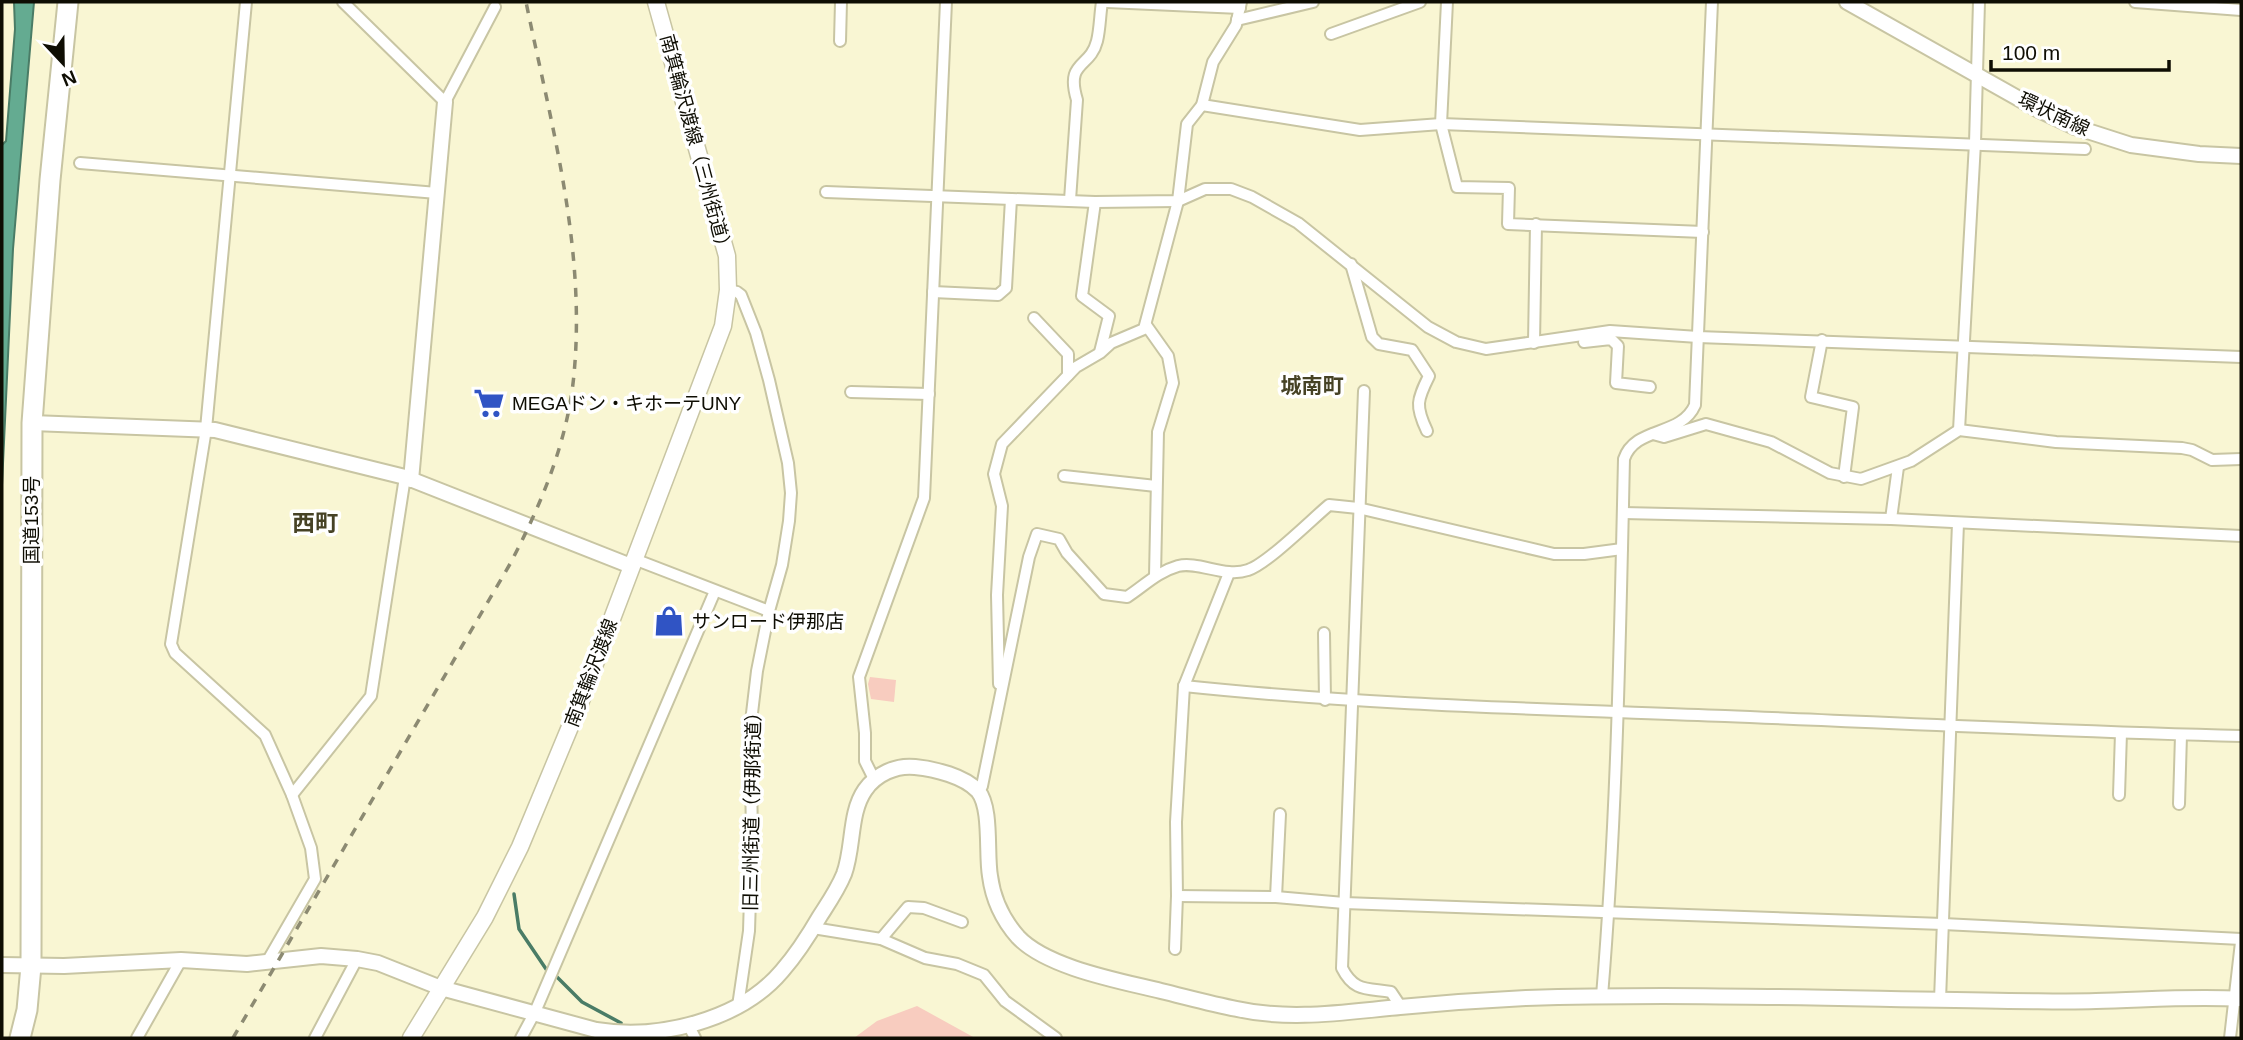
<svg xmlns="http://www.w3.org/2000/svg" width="2243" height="1040" viewBox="0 0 2243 1040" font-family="Arial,'Noto Sans JP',sans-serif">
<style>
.green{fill:#f8ccbf}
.water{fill:#64ab91;stroke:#4a7c66;stroke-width:2}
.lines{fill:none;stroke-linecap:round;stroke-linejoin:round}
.stream{stroke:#4a7c66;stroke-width:3.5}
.minor-casing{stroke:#c8c5a3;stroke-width:14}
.tertiary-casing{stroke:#c8c5a3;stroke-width:18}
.secondary-casing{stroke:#c8c5a3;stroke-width:19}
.trunk-casing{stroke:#c8c5a3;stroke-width:23}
.minor{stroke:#fff;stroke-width:10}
.tertiary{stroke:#fff;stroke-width:14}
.secondary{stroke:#fff;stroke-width:16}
.trunk{stroke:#fff;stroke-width:19}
.rail{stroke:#8c8a72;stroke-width:3.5;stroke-dasharray:9 9;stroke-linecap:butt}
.labels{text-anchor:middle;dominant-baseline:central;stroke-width:7;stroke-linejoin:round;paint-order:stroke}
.street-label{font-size:19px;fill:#0e0d03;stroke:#fff}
.poi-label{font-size:19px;fill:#0e0d03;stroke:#fff;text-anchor:start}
.neighbourhood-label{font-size:21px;font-weight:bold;fill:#464225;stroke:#fff}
.quarter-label{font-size:23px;font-weight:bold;fill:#464225;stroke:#fff}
</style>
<rect width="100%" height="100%" fill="#f9f6d3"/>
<!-- green -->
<g class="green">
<path d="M 870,677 L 896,680 L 894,702 L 871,699 L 868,684 Z"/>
<path d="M 917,1006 L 975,1038 L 854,1038 L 877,1021 Z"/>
</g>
<!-- water -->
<path class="water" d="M 14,2 L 34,2 L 13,249 L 2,485 L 2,145 L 6,141 L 15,29 Z"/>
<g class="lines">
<!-- stream -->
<g class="stream">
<path d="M 514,894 L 519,929 L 546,969"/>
<path d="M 556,976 L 582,1002 L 621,1023"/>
</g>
<!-- minor casing -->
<g class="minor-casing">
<g id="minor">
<path d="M 246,2 L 206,429 L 171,644 L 175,653 L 265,735 L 292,795 L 311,848 L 315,879 L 267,962"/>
<path d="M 343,2 L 445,102 L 495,7"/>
<path d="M 1107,2 L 1240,8"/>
<path d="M 1447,2 L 1441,124 L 1457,187 L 1509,188 L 1508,224 L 1703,232"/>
<path d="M 2135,2 L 2241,10"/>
<path d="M 1237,20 L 1313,2"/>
<path d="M 1331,34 L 1420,2"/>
<path d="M 840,41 L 841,2"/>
<path d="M 1202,105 L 1360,130 L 1441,124 L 2085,149"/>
<path d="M 80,163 L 437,193"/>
<path d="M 826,192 L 1095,202 L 1178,201 L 1205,189 L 1231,189 L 1252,197 L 1298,223 L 1428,327 L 1456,342 L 1486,349 L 1610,331 L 1698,337 L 2241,357"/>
<path d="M 1070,200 L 1077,100 C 1065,60 1090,69 1097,41 C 1100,29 1100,14 1102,2"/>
<path d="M 1095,202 L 1082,296 L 1109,316 L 1100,352"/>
<path d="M 1351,264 L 1372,337 L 1379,344 L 1412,350 L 1429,376 C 1417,400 1415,406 1427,431"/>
<path d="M 728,290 L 737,292 L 741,295 L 756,333 L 769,380 L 788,463 L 791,493 L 789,521 L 782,565 L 769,611 L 757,671 L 750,730 L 752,832 L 749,931 L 738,1006"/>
<path d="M 933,292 L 998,295 L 1006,288 L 1011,199"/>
<path d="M 1034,318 L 1068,354 L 1068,375"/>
<path d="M 1146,325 L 1168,356 L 1173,383 L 1158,432 L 1155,576"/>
<path d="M 1822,340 L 1811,397 L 1853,407 L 1844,477"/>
<path d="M 1584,342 L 1611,339 L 1618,346 L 1616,383 L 1650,387"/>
<path d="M 1534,343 L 1536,224"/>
<path d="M 1364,391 L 1342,968 C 1354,992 1367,988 1391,992 L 1401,1007"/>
<path d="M 851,392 L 929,394"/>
<path d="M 1959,430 L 1975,143 L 1979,2"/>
<path d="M 1653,434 L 1664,437 L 1706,424 L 1771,442 L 1830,473 L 1861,479 L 1911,461 L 1959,430 L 2056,442 L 2182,448 L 2192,450 L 2212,460 L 2241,459"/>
<path d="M 1064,476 L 1156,486"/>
<path d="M 1623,513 L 1891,519 L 2241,536"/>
<path d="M 1891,519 L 1898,467"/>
<path d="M 634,559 L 769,611"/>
<path d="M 1324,633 L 1325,700"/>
<path d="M 999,684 L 997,595 L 1002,506 L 994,474 L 1002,444 L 1076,367 L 1100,353 L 1111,343 L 1144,329 L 1178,201 L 1187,124 L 1202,105 L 1213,62 L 1236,25 L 1241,2"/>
<path d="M 1184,686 C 1364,705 1545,709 1725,716 C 1897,723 2069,732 2241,736"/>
<path d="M 874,779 L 865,761 L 865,733 L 859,677 L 924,498 L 946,2"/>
<path d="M 979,792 L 982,786 L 1029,557 L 1037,534 L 1059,539 L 1067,553 L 1104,594 L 1127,597 C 1144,586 1157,572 1178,566 C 1199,561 1225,578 1248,570 C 1267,564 1311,520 1329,505 L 1358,508 L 1554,554 L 1584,554 L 1622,549"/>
<path d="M 292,795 L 371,696 L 405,477"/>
<path d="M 2119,795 L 2121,733"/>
<path d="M 2179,804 L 2181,735"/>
<path d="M 1177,896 L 1276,897 L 1344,903 L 1943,924 L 2241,939"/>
<path d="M 1276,897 L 1280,814"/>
<path d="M 813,928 L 881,939 L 925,958 L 957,964 L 984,975 L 1005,1001 L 1056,1038"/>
<path d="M 881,939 L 908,907 L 924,908 L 962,922"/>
<path d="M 1175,949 L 1177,896 L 1176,822 L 1184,686 L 1229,573"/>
<path d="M 1602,996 C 1617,817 1620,638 1624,459 C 1635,426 1681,437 1695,405 L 1712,2"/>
<path d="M 1940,1000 L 1958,523"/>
<path d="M 689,1026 L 695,1038"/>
<path d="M 137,1038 L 181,960"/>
<path d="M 315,1038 L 357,959"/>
<path d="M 521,1038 L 535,1012 L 715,591"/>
<path d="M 2230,1038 L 2241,942"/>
</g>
</g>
<!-- tertiary casing -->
<g class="tertiary-casing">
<g id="tertiary">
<path d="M 1847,2 L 2037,109 L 2075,127 L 2131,145 L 2199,154 L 2241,156"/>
<path d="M 32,423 L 215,430 L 405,477 L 631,566"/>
<path d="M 411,480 L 445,102"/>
<path d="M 2,965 L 64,966 L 181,960 L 247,964 L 321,956 L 357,959 L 378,963 L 441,988 L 596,1030 C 658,1040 740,1021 782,971 C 796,955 809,935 820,916 C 829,902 838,889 844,874 C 854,847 849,813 865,790 C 876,774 896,765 915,767 C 935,769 964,776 978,791 C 992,808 986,854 990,876 C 993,899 1003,920 1018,937 C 1047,968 1121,981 1161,991 C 1186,997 1211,1004 1237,1009 C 1291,1021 1345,1012 1400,1007 C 1442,1003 1484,1000 1526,998 C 1687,993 1848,999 2009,1001 C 2038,1001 2067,1002 2096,1001 C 2145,1000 2193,996 2241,999"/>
</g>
</g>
<!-- secondary casing -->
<g class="secondary-casing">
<path id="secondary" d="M 411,1038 L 485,917 L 520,847 L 582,698 L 723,326 L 728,290 L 727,256 L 656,2"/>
</g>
<!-- trunk casing -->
<g class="trunk-casing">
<path id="trunk" d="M 20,1038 L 27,1010 L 31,966 L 32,423 L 50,180 L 68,2"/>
</g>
<!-- minor -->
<use href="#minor" class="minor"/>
<!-- tertiary -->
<use href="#tertiary" class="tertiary"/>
<!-- secondary -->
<use href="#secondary" class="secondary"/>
<!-- trunk -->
<use href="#trunk" class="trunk"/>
<!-- rail -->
<path class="rail" d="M 233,1038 L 510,564 C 541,505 568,441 574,374 C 586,247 551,124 526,2"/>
</g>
<!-- icons -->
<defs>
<g id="supermarket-bare" transform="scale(2.415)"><path d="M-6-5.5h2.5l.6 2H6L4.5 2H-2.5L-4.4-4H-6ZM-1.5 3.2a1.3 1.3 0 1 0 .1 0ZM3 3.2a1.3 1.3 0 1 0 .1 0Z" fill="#3054c4" stroke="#fff" stroke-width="2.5" paint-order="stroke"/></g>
<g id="shop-bare" transform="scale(2.415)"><path d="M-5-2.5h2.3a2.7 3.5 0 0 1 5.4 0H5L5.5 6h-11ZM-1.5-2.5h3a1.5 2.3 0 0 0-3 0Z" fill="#3054c4" stroke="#fff" stroke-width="2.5" paint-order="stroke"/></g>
</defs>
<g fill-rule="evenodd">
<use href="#supermarket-bare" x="489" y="403"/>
<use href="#shop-bare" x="669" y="621"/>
</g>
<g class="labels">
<!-- street labels -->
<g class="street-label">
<text transform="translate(2054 114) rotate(25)">環状南線</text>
<text transform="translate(696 145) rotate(75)">南箕輪沢渡線（三州街道）</text>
<text transform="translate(31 520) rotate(-90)">国道153号</text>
<text transform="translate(591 673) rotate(-69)">南箕輪沢渡線</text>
<text transform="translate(752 807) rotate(-89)">旧三州街道（伊那街道）</text>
</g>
<!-- poi labels -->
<g class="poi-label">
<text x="512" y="403">MEGAドン・キホーテUNY</text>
<text x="692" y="621">サンロード伊那店</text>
</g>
<!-- neighbourhood labels -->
<g class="neighbourhood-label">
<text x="1312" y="385">城南町</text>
</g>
<!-- quarter labels -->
<g class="quarter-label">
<text x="315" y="523">西町</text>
</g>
</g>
<!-- border -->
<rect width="2243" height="1040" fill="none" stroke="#0e0d03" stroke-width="7"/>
<!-- north arrow -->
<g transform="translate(63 63) rotate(158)" stroke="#ffffff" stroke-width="5" paint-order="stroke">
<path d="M0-5L12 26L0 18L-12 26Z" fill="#0e0d03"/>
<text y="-10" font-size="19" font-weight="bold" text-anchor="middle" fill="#0e0d03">N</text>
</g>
<!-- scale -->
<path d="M1991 60v10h178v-10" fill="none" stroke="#0e0d03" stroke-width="3.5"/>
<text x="2002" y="60" font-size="21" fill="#0e0d03" stroke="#ffffff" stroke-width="5" paint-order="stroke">100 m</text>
</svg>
